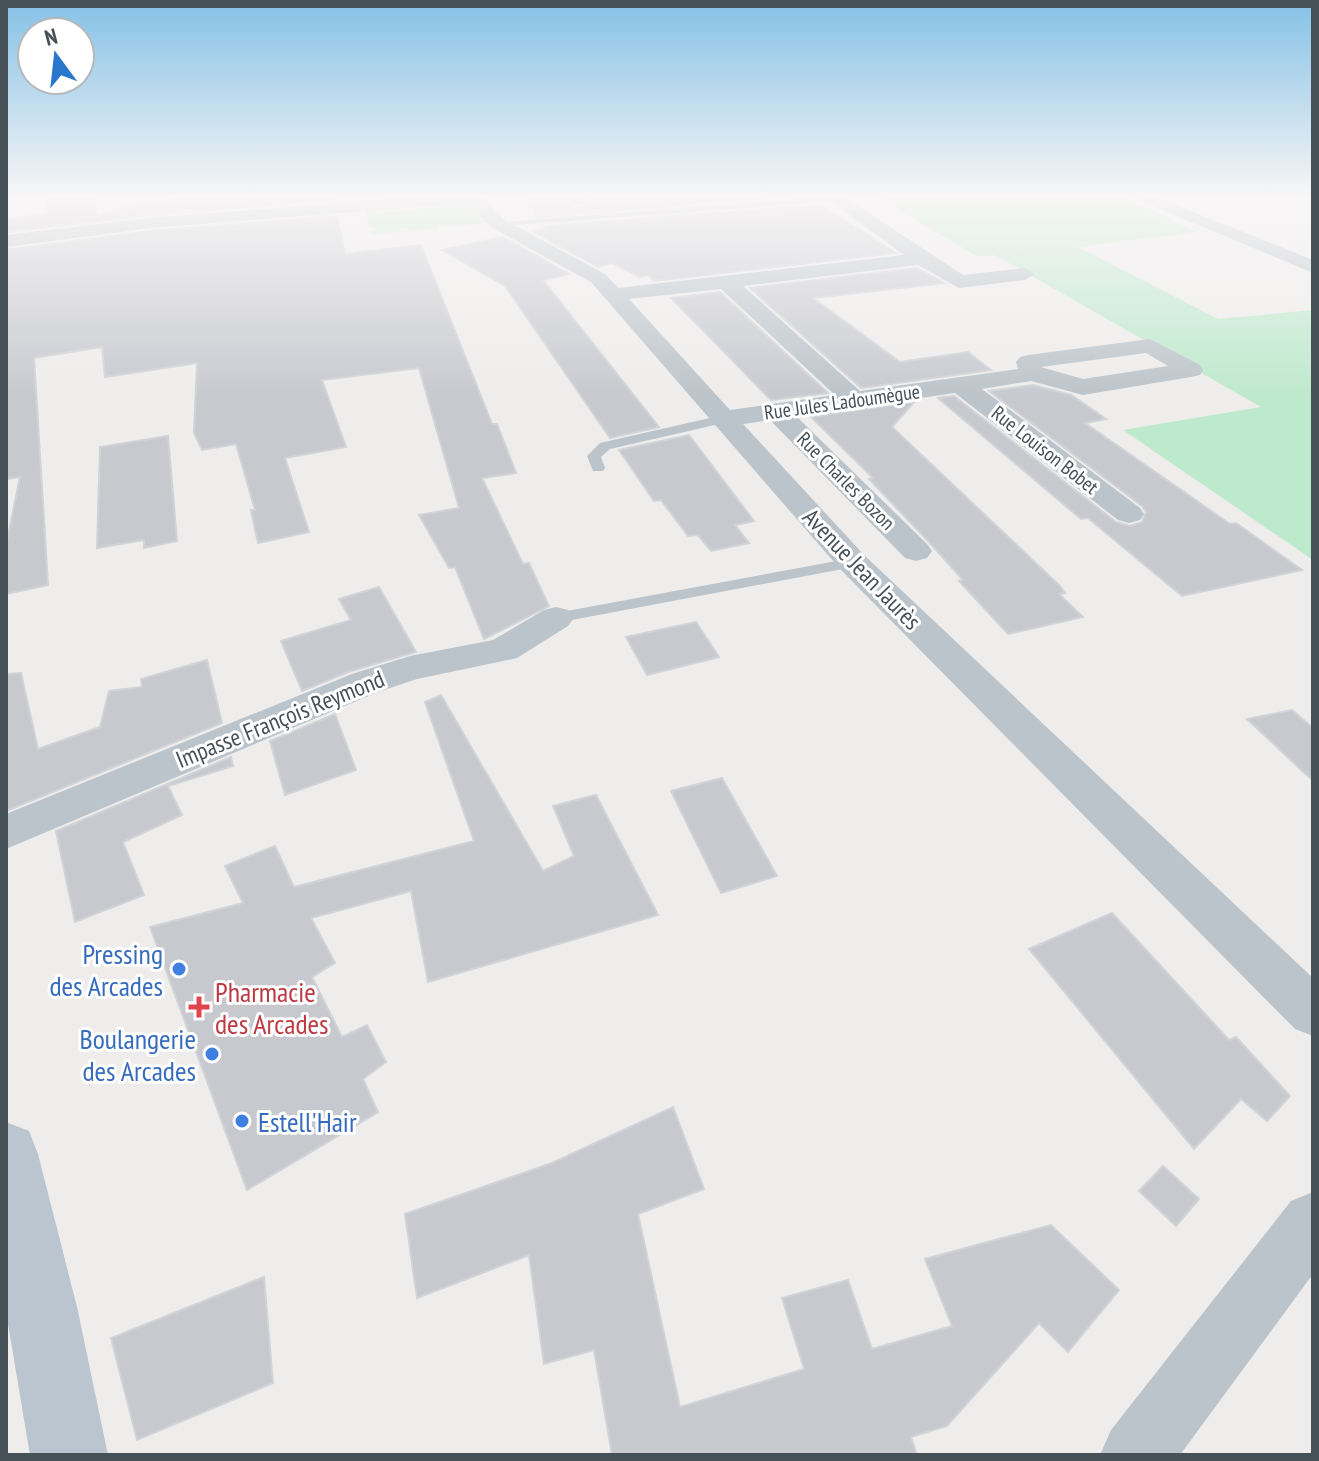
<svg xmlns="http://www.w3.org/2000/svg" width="1319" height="1461" viewBox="0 0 1319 1461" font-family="'PT Sans Narrow',sans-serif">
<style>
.green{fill:#bde9cc}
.building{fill:#c7c9cf;stroke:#d0d3d7;stroke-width:2}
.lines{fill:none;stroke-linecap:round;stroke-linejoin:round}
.lane{fill:#bbc4ca;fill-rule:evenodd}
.street{fill:#bbc4ca;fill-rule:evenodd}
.secondary{fill:#bbc5cf;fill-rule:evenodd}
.shop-dot{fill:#3f7fe0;stroke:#fff;stroke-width:3}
.health-dot{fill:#e0444e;stroke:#fff;stroke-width:3}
.labels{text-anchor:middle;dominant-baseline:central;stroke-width:6;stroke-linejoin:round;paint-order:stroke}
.far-street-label{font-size:20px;fill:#465057;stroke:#fff}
.street-label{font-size:24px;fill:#465057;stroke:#fff}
.near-shop-label{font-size:28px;fill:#366cbe;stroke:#fff;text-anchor:end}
.near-health-label{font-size:28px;fill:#be3a42;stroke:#fff;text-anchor:start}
</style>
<rect width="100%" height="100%" fill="#efecec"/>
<!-- green -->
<g class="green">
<path d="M 873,194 L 1116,194 L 1197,232 L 1078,247 L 1218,319 L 1313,310 L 1313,560 L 1123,430 L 1261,407 L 995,255 L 978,257 Z"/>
<path d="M 438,202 L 473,207 L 488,223 L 447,227 L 438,225 L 438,228 L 408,231 L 407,228 L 399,229 L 400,232 L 372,234 L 371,230 L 381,228 L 370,228 L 365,208 L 378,207 L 380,212 L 440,207 Z"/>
</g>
<!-- building -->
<g class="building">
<path d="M 46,194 L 94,194 L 97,216 L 140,203 L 249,194 L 333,194 L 334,200 L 150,215 L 6,232 L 6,220 L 48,213 Z"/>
<path d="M 523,194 L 563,194 L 573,208 L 588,206 L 590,200 L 587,194 L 807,195 L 537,217 Z"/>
<path d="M 821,205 L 896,253 L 654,281 L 649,275 L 639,277 L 612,263 L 598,267 L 532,231 L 547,228 L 545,226 Z"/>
<path d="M 337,216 L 345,254 L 421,245 L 492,424 L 497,424 L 516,473 L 482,478 L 523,564 L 529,563 L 549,606 L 484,639 L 455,567 L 449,568 L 419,515 L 459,508 L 419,368 L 322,380 L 346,447 L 285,458 L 309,532 L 258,543 L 251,510 L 255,510 L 236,444 L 202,450 L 194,433 L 197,363 L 105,377 L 102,347 L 34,358 L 48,585 L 6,594 L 6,546 L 20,477 L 6,479 L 6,250 L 150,231 Z"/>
<path d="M 503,237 L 569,274 L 543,280 L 659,427 L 610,438 L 505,286 L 442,250 Z"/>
<path d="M 917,268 L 944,283 L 813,298 L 900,362 L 968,352 L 991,370 L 861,388 L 750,288 Z"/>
<path d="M 720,292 L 828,393 L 771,400 L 671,298 Z"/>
<path d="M 1033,385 L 1071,395 L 1106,419 L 1085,423 L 1230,524 L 1236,523 L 1302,570 L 1182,596 L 1088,518 L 1081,519 L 938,398 L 954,396 L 1116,522 L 1130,526 L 1142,522 L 1146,512 L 1142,506 L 989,391 Z"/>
<path d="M 914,402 L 892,427 L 1059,585 L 1065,593 L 1059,594 L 1083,617 L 1008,634 L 959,581 L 963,580 L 929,542 L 869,479 L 873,478 L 811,417 Z"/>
<path d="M 689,435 L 754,521 L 735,525 L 749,543 L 711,551 L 698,535 L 688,536 L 661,500 L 654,501 L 619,450 Z"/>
<path d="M 168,436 L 177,541 L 144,548 L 144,540 L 97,548 L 100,447 Z"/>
<path d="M 379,587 L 416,652 L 351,671 L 302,691 L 281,641 L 351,620 L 339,599 Z"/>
<path d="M 696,622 L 719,657 L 647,675 L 626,637 Z"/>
<path d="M 207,660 L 222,723 L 6,811 L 6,674 L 21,673 L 38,749 L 100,727 L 109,691 L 142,687 L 141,679 Z"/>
<path d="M 441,695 L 543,871 L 574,856 L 553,806 L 596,795 L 658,915 L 428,982 L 411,891 L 311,918 L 335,963 L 312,977 L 342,1037 L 367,1025 L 386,1062 L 363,1079 L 378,1112 L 247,1190 L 150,927 L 243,903 L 225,866 L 275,846 L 294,887 L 474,841 L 425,702 Z"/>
<path d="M 1292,710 L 1313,728 L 1313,781 L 1247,719 Z"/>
<path d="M 335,714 L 356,770 L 285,795 L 270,741 Z"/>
<path d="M 231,757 L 233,766 L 168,786 L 182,815 L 123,842 L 144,895 L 75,922 L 56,831 Z"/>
<path d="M 722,778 L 777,876 L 721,893 L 671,791 Z"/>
<path d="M 1112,913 L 1229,1040 L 1236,1037 L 1290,1096 L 1267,1121 L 1241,1099 L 1194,1149 L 1029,949 Z"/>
<path d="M 673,1107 L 704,1189 L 638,1214 L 680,1407 L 804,1369 L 782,1298 L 848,1280 L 872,1349 L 952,1326 L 925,1259 L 1051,1225 L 1119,1290 L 1068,1352 L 1039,1323 L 947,1426 L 911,1437 L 917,1455 L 612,1455 L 594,1350 L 544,1364 L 529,1255 L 417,1298 L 405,1214 L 552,1163 Z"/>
<path d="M 1163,1166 L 1199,1199 L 1176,1226 L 1139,1191 Z"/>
<path d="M 264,1277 L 273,1383 L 137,1440 L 111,1338 Z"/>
</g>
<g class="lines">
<!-- lane -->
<g class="lane">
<path d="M 835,196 L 838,201 L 497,226 L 493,223 Z"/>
<path d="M 723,415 L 728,416 L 728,422 L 610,449 L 601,457 L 605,468 L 603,471 L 593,471 L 587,456 L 600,443 Z"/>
<path d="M 853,558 L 859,560 L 859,566 L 556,623 L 547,618 L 556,613 Z"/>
</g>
<!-- street -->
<g class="street">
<path d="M 566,194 L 583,194 L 587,201 L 585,205 L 573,205 Z"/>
<path d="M 821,194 L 840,194 L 963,275 L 1025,268 L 1035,274 L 1025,280 L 959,288 L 918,265 L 743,286 L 860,391 L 1018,369 L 1016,362 L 1020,357 L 1028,355 L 1150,339 L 1200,365 L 1203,370 L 1200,375 L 1191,377 L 1083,395 L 1031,381 L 982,389 L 1140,508 L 1144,514 L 1140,520 L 1129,523 L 1118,520 L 955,393 L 796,416 L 927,544 L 932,551 L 927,558 L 916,561 L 905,558 L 770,420 L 743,424 L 865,556 L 1313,978 L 1313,1036 L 1295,1029 L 841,570 L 591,282 L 491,227 L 471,207 L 430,206 L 150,228 L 6,247 L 6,235 L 150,218 L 430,196 L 482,198 L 503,219 L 605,274 L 618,288 L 904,255 ZM 721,289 L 835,395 L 730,410 L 629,299 ZM 1146,353 L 1168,366 L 1083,379 L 1041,367 Z"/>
<path d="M 1124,194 L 1148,194 L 1313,260 L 1313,273 Z"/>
<path d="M 556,607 L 568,610 L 574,618 L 568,626 L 517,658 L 417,679 L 378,692 L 6,849 L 6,814 L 352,674 L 410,656 L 493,640 L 544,610 Z"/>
<path d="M 1313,1192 L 1313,1274 L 1180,1455 L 1100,1455 L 1111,1430 L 1291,1201 Z"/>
</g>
<!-- secondary -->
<path class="secondary" d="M 6,1122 L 29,1131 L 38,1154 L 77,1307 L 108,1455 L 30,1455 L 6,1312 Z"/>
</g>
<!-- sky -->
<linearGradient id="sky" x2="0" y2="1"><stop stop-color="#84c1e6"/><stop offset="0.49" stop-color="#f8f6f6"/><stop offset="1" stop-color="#f8f6f6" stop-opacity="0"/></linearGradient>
<rect width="1319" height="399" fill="url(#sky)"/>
<!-- markers -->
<g class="shop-dot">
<circle cx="179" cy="969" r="8"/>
<circle cx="212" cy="1054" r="8"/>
<circle cx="242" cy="1121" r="8"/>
</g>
<path class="health-dot" d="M195 995h8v8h8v8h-8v8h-8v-8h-8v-8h8z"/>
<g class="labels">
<!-- far-street labels -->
<g class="far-street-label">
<text transform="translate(842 402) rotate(-8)">Rue Jules Ladoumègue</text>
<text transform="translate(1045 450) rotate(38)">Rue Louison Bobet</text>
<text transform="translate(846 481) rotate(45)">Rue Charles Bozon</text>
</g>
<!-- street labels -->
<g class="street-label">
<text transform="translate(862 569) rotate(46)">Avenue Jean Jaurès</text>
<text transform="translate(280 719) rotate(-22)">Impasse François Reymond</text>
</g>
<!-- near-shop labels -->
<g class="near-shop-label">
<text x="163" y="953">Pressing<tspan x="163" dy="32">des Arcades</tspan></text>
<text x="196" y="1038">Boulangerie<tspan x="196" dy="32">des Arcades</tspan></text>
<text x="258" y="1121" text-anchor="start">Estell'Hair</text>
</g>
<!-- near-health labels -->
<g class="near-health-label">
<text x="215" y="991">Pharmacie<tspan x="215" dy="32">des Arcades</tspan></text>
</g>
</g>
<!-- border -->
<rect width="1319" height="1461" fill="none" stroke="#465057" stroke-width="16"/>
<!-- north arrow -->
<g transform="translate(56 56) rotate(345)"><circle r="38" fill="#ffffff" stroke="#b5b9bc" stroke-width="2"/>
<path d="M0-6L14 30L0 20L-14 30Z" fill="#2977cc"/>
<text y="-12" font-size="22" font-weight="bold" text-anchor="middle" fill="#465057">N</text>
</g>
</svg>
